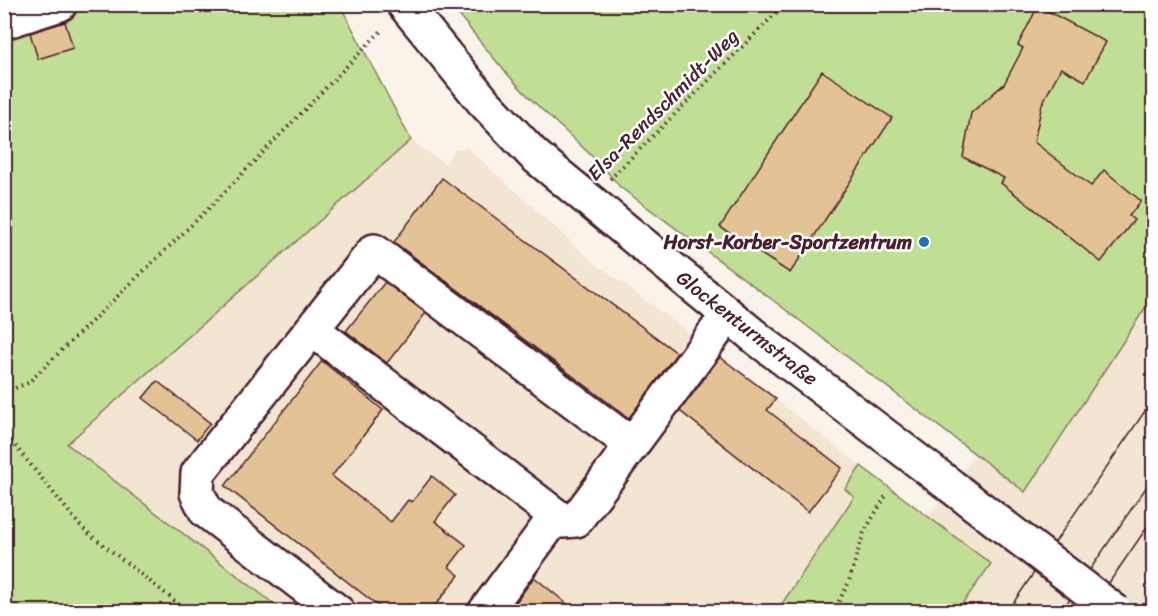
<svg xmlns="http://www.w3.org/2000/svg" width="1158" height="616" viewBox="0 0 1158 616" font-family="Sriracha,sans-serif">
<style>
.built{fill:#f2e5d1}
.green{fill:#c1de95;stroke:#867e60;stroke-width:1.5}
.building{fill:#e3c396;stroke:#4a1f2b;stroke-width:1.5}
.lines{fill:none;stroke-linecap:round;stroke-linejoin:round}
.minor-casing{stroke:#4a1f2b;stroke-width:38}
.path{stroke:#4a1f2b;stroke-width:4;stroke-dasharray:1.5 4.5;stroke-linecap:butt}
.minor{stroke:#fff;stroke-width:33}
.tram{stroke:#4a1f2b;stroke-width:1.5}
.minor-bridge-casing{stroke:#4a1f2b;stroke-width:38;stroke-linecap:butt}
.minor-bridge{stroke:#fff;stroke-width:33}
.poi-dot{fill:#1f6fb2;stroke:#fff;stroke-width:2}
.labels{text-anchor:middle;dominant-baseline:central;stroke-width:5;stroke-linejoin:round;paint-order:stroke}
.street-label{font-size:20px;fill:#4a1f2b;stroke:#fff}
.poi-label{font-size:20px;font-weight:bold;fill:#4a1f2b;stroke:#fff;text-anchor:end}
</style>
<rect width="100%" height="100%" fill="#f9f3ea"/>
<filter id="ink" filterUnits="userSpaceOnUse"><feTurbulence type="fractalNoise" baseFrequency=".0167" numOctaves="2"/><feDisplacementMap in="SourceGraphic" scale="12" xChannelSelector="R" yChannelSelector="G"/><feConvolveMatrix kernelMatrix="1 2 1 2 8 2 1 2 1" color-interpolation-filters="sRGB"/></filter>
<g filter="url(#ink)">
<!-- built -->
<g class="built">
<path d="M 411,140 L 445,164 L 455,149 L 468,148 L 592,261 L 706,345 L 861,466 L 845,489 L 854,497 L 777,611 L 283,612 L 66,444 Z"/>
<path d="M 1153,296 L 1154,567 L 1141,583 L 1153,593 L 1153,611 L 957,611 L 990,564 L 929,515 L 976,454 L 1025,492 Z"/>
</g>
<!-- green -->
<g class="green">
<path d="M 4,5 L 340,5 L 411,140 L 67,444 L 283,611 L 5,611 Z"/>
<path d="M 451,5 L 1153,5 L 1153,296 L 1025,492 L 774,301 L 620,187 C 592,152 556,125 525,93 C 498,66 475,35 451,5 Z"/>
<path d="M 861,466 L 991,564 L 957,611 L 777,611 L 854,497 L 845,489 Z"/>
</g>
<!-- building -->
<g class="building">
<path d="M 1038,6 L 1106,42 L 1085,81 L 1061,68 L 1042,104 L 1034,142 L 1091,186 L 1104,170 L 1141,201 L 1129,216 L 1134,220 L 1101,262 L 1001,183 L 1004,178 L 963,157 L 971,113 L 1004,84 L 1023,48 L 1018,45 Z"/>
<path d="M 65,22 L 73,48 L 38,59 L 30,33 Z"/>
<path d="M 822,71 L 892,118 L 790,273 L 720,227 Z"/>
<path d="M 442,178 L 677,353 L 629,418 L 394,242 Z"/>
<path d="M 385,282 L 426,313 L 387,363 L 346,331 Z"/>
<path d="M 720,357 L 776,399 L 767,410 L 842,468 L 808,512 L 680,411 Z"/>
<path d="M 322,361 L 383,410 L 332,476 L 391,522 L 408,500 L 412,502 L 432,476 L 455,495 L 435,521 L 466,545 L 449,567 L 459,575 L 430,612 L 386,612 L 225,486 Z"/>
<path d="M 157,381 L 210,423 L 197,440 L 143,398 Z"/>
<path d="M 534,577 L 577,612 L 509,612 Z"/>
</g>
<g class="lines">
<!-- minor casing -->
<g class="minor-casing">
<g id="minor">
<path d="M 404,4 L 483,101 L 534,155 L 759,340 L 951,486"/>
<path d="M 4,22 L 60,4"/>
<path d="M 313,330 L 563,521 L 576,520 L 728,315"/>
<path d="M 338,612 L 206,511 L 197,493 L 198,473 L 374,251 L 632,445"/>
<path d="M 485,612 L 556,516"/>
</g>
</g>
<!-- path -->
<g class="path">
<path d="M 610,179 L 785,4"/>
<path d="M 4,392 L 28,383 L 95,318 L 208,209 L 383,29"/>
<path d="M 4,432 L 82,528 L 189,612"/>
<path d="M 833,612 L 848,584 L 864,532 L 887,494"/>
</g>
<!-- minor -->
<use href="#minor" class="minor"/>
<!-- tram -->
<g class="tram">
<path d="M 1007,612 L 1154,398"/>
<path d="M 1061,612 L 1154,476"/>
<path d="M 1089,612 L 1154,517"/>
</g>
<!-- minor-bridge casing -->
<g class="minor-bridge-casing">
<path id="minor-bridge" d="M 951,486 L 1116,612"/>
</g>
<!-- minor-bridge -->
<use href="#minor-bridge" class="minor-bridge"/>
</g>
</g>
<!-- markers -->
<circle class="poi-dot" cx="924" cy="242" r="6"/>
<g class="labels">
<!-- street labels -->
<g class="street-label">
<text transform="translate(663 105) rotate(-45)">Elsa-Rendschmidt-Weg</text>
<text transform="translate(747 328) rotate(38)">Glockenturmstraße</text>
</g>
<!-- poi labels -->
<g class="poi-label">
<text x="912" y="242">Horst-Korber-Sportzentrum</text>
</g>
</g>
<!-- margin -->
<rect width="1158" height="616" fill="none" stroke="#fff" stroke-width="24"/>
<rect x="12" y="12" width="1134" height="592" fill="none" stroke="#4a1f2b" stroke-width="2" filter="url(#ink)"/>
</svg>
